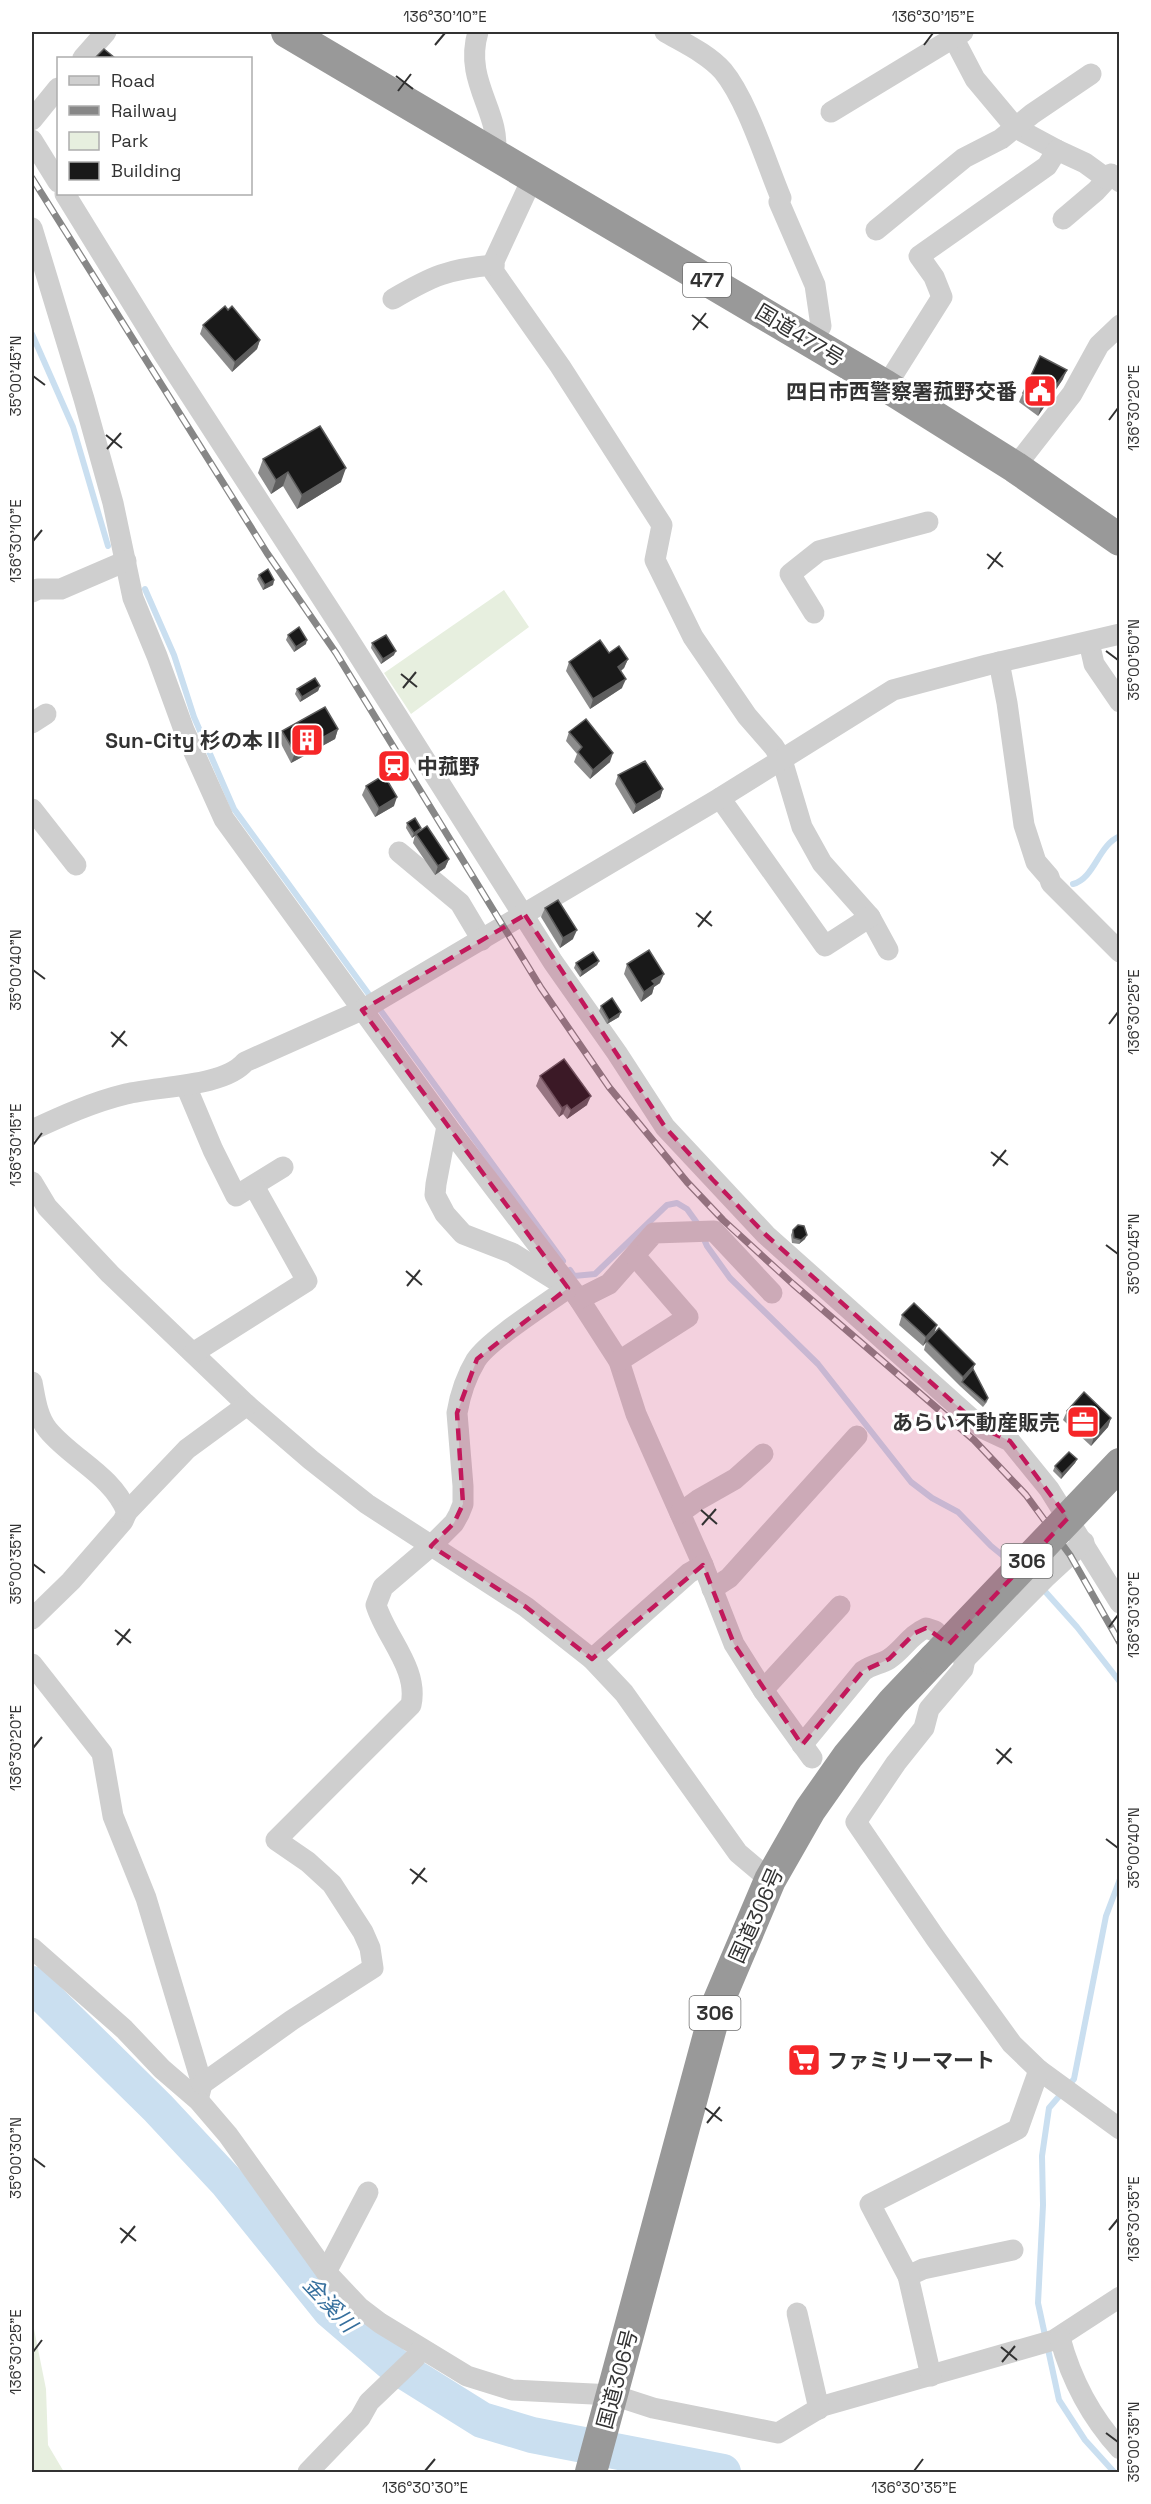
<svg xmlns="http://www.w3.org/2000/svg" width="1151" height="2504" viewBox="0 0 1151 2504" font-family="'Space Grotesk','Noto Sans JP',sans-serif">
<style>
.green{fill:#e7efdf}
.lines{fill:none;stroke-linecap:round;stroke-linejoin:round}
.stream{stroke:#cadff0;stroke-width:6}
.river{stroke:#cadff0;stroke-width:36}
.minor{stroke:#cfcfcf;stroke-width:21}
.highway{stroke:#999;stroke-width:32}
.rail-casing{stroke:#878787;stroke-width:7}
.rail{stroke:#fff;stroke-width:4.5;stroke-dasharray:14;stroke-linecap:butt}
.highway-bridge{stroke:#999;stroke-width:32}
.wall{fill:#8c8c8c}
.shaded-wall{fill:#5e5e5e}
.building{fill:#191919;stroke:#5e5e5e;stroke-width:1.5}
.marked{fill:#c2185b;fill-opacity:0.2;stroke:#c2185b;stroke-width:4.5;stroke-dasharray:12 8;stroke-linejoin:round}
.ticks{fill:none;stroke:#323232;stroke-width:2}
.labels{text-anchor:middle;dominant-baseline:central;stroke-width:6;stroke-linejoin:round;paint-order:stroke}
.shield{fill:#fff;stroke:#707070;stroke-width:1.5}
.shield-label{font-size:20px;font-weight:bold;fill:#323232}
.street-label{font-size:21px;fill:#323232;stroke:#fff}
.poi-label{font-size:21px;font-weight:bold;fill:#323232;stroke:#fff;text-anchor:end}
.water-label{font-size:22px;font-style:italic;fill:#366f9d;stroke:#fff}
.neatline{fill:none;stroke:#323232;stroke-width:2}
.ticks-label{font-size:15px;text-anchor:middle;fill:#323232}
</style>
<rect width="100%" height="100%" fill="#fff"/>
<!-- green -->
<g class="green">
<path d="M 504,590 L 529,627 L 411,714 L 384,673 Z"/>
<path d="M 32,2319 L 46,2389 L 48,2445 L 64,2472 L 32,2472 Z"/>
</g>
<g class="lines">
<!-- stream -->
<g class="stream">
<path d="M 32,334 L 73,427 L 108,546"/>
<path d="M 145,589 L 174,655 L 194,717 L 234,809 L 563,1261"/>
<path d="M 1073,884 C 1095,878 1098,845 1120,836"/>
<path d="M 703,1237 L 707,1246 L 730,1278 L 818,1364 L 911,1482 L 932,1498 L 958,1512 L 991,1546 L 1013,1564"/>
<path d="M 570,1270 L 574,1276 L 595,1274 L 667,1205 L 677,1203 L 687,1209 L 700,1227"/>
<path d="M 1042,1588 L 1077,1627 L 1120,1682"/>
<path d="M 1114,2472 L 1085,2440 L 1059,2400 L 1038,2303 L 1043,2205 L 1042,2156 L 1049,2108 L 1074,2079 L 1106,1916 L 1120,1879"/>
</g>
<!-- river -->
<path class="river" d="M 32,1984 L 158,2108 L 227,2182 L 330,2310 L 394,2365 L 482,2420 L 532,2435 L 723,2472"/>
<!-- minor -->
<g class="minor">
<path d="M 478,32 C 463,82 502,113 495,154"/>
<path d="M 665,32 C 684,43 708,54 723,71 C 747,100 766,162 781,198 L 779,202 L 815,285 L 821,326 L 812,342"/>
<path d="M 953,37 L 975,79 L 1016,128 L 1057,150"/>
<path d="M 83,58 L 106,32"/>
<path d="M 831,112 L 963,32"/>
<path d="M 32,120 L 58,88"/>
<path d="M 32,140 L 58,182"/>
<path d="M 533,177 L 494,261 L 494,272 L 560,366 L 662,525 L 655,560 L 693,637 L 747,716 L 774,747 L 782,760 L 802,827 L 822,863 L 870,917 L 888,950"/>
<path d="M 65,194 L 163,353 L 344,632 L 553,962 L 617,1053 L 665,1127 L 766,1235 L 982,1428 L 1010,1441 L 1049,1489 L 1120,1603"/>
<path d="M 1063,219 L 1096,191 L 1107,179"/>
<path d="M 32,228 L 84,399 L 113,503 L 133,598 L 157,656 L 184,730 L 224,819 L 447,1126 L 579,1299 L 619,1361 L 636,1414 L 703,1565 L 734,1644 L 763,1690 L 812,1758"/>
<path d="M 876,230 L 964,158 L 1001,139 L 1032,114 L 1091,74"/>
<path d="M 393,299 C 432,276 448,269 494,265"/>
<path d="M 886,386 L 942,297 L 934,277 L 919,256 L 1047,166 L 1057,150 L 1085,163 L 1107,179 L 1111,174 L 1120,182"/>
<path d="M 1015,467 L 1072,394 L 1099,345 L 1120,325"/>
<path d="M 32,592 L 38,589 L 61,589 L 126,561"/>
<path d="M 814,613 L 790,574 L 819,551 L 928,522"/>
<path d="M 1089,642 L 1094,664 L 1120,702"/>
<path d="M 999,662 L 1007,703 L 1024,825 L 1036,862 L 1049,877 L 1051,883 L 1120,952"/>
<path d="M 32,723 L 46,714"/>
<path d="M 720,798 L 825,946 L 870,917"/>
<path d="M 32,809 L 76,865"/>
<path d="M 399,852 L 460,903 L 482,940"/>
<path d="M 186,1086 L 213,1150 L 236,1196 L 283,1167"/>
<path d="M 447,1126 L 436,1184 L 435,1195 L 445,1214 L 463,1234 L 512,1253 L 557,1281"/>
<path d="M 32,1130 C 62,1116 93,1102 126,1094 C 157,1086 224,1087 245,1062 L 362,1010 L 720,798 L 893,690 L 987,665 L 1120,634"/>
<path d="M 32,1182 L 47,1207 L 110,1274 L 247,1405 L 311,1460 L 367,1504 L 526,1607 L 592,1659 L 624,1693 L 738,1853 L 770,1880"/>
<path d="M 579,1299 L 609,1284 L 654,1233 L 714,1231 L 772,1293"/>
<path d="M 193,1353 L 307,1281 L 254,1186"/>
<path d="M 619,1361 L 688,1317 L 635,1256"/>
<path d="M 32,1382 C 35,1397 37,1417 48,1430 C 72,1459 112,1475 127,1512 L 123,1521 L 71,1581 L 32,1619"/>
<path d="M 127,1512 L 187,1449 L 247,1405"/>
<path d="M 680,1513 L 698,1500 L 735,1479 L 763,1454"/>
<path d="M 712,1589 L 729,1578 L 857,1436"/>
<path d="M 592,1659 L 689,1573 L 703,1565"/>
<path d="M 965,1659 L 1045,1578 L 1084,1542"/>
<path d="M 32,1664 L 102,1753 L 113,1816 L 146,1898 L 202,2084 L 199,2096"/>
<path d="M 763,1690 L 840,1606"/>
<path d="M 802,1745 L 863,1671 C 871,1665 881,1664 889,1659 C 903,1650 910,1635 926,1628 L 935,1631 L 965,1659 L 963,1669 L 929,1709 L 924,1728 L 896,1763 L 856,1822 L 936,1939 L 1012,2044 L 1039,2070 L 1120,2129"/>
<path d="M 32,1948 L 124,2029 L 162,2069 L 198,2100 L 228,2135 L 326,2272 L 359,2307 L 380,2323 L 467,2376 L 512,2390 L 613,2395 L 653,2408 L 778,2433 L 823,2406 L 1054,2340 L 1120,2297"/>
<path d="M 202,2084 L 292,2020 L 373,1968 L 370,1948 L 363,1932 L 332,1884 L 308,1862 L 276,1840 L 411,1705 C 419,1669 386,1638 376,1605 L 383,1587 L 431,1546 L 454,1523 L 459,1514 L 463,1504 L 463,1486 L 457,1413 C 460,1395 467,1375 476,1360 C 489,1340 546,1304 568,1288"/>
<path d="M 326,2272 L 368,2192"/>
<path d="M 908,2276 L 923,2269 L 1013,2250"/>
<path d="M 797,2313 L 819,2409"/>
<path d="M 1060,2338 C 1071,2379 1091,2417 1120,2449"/>
<path d="M 931,2376 L 908,2276 L 870,2204 L 1018,2129 L 1039,2070"/>
<path d="M 308,2472 L 360,2418 L 369,2402 L 415,2358 L 421,2349"/>
</g>
<!-- highway -->
<g class="highway">
<path d="M 287,32 L 886,386 L 1015,467 L 1120,540"/>
<path d="M 591,2472 L 717,2005 L 770,1880 L 810,1810 L 848,1756 L 893,1702 L 934,1659"/>
</g>
<!-- rail casing -->
<g class="rail-casing">
<path id="rail" d="M 32,178 L 267,553 L 336,653 L 541,988 L 609,1087 L 687,1182 L 723,1220 L 793,1284 L 974,1440 L 1026,1495 L 1070,1555 L 1120,1643"/>
</g>
<!-- rail -->
<use href="#rail" class="rail"/>
<!-- highway-bridge -->
<path class="highway-bridge" d="M 934,1659 L 1120,1464"/>
</g>
<!-- wall -->
<g class="wall">
<path d="M 228,310 L 260,340 L 257,349 L 232,372 L 200,334 L 203,325 Z"/>
<path d="M 1063,379 L 1038,416 L 1019,402 L 1023,393 Z"/>
<path d="M 263,459 L 341,482 L 297,509 L 283,486 L 271,494 L 258,473 Z"/>
<path d="M 259,575 L 274,580 L 273,585 L 263,590 L 257,579 Z"/>
<path d="M 288,635 L 306,644 L 294,652 L 286,640 Z"/>
<path d="M 372,643 L 394,655 L 381,664 L 371,648 Z"/>
<path d="M 609,653 L 628,659 L 624,668 L 621,671 L 622,688 L 590,709 L 566,671 L 569,662 Z"/>
<path d="M 320,686 L 318,691 L 300,702 L 295,694 L 297,689 Z"/>
<path d="M 338,729 L 335,739 L 291,763 L 279,740 L 282,731 Z"/>
<path d="M 569,732 L 610,762 L 590,779 L 574,762 L 577,754 L 566,741 Z"/>
<path d="M 618,775 L 663,789 L 660,798 L 633,814 L 615,784 Z"/>
<path d="M 366,786 L 394,806 L 375,817 L 362,795 Z"/>
<path d="M 407,823 L 420,831 L 449,859 L 445,868 L 435,875 L 413,843 L 415,835 L 412,838 L 406,828 Z"/>
<path d="M 545,908 L 573,939 L 560,948 L 541,917 Z"/>
<path d="M 599,961 L 597,965 L 580,977 L 574,968 L 576,963 Z"/>
<path d="M 627,964 L 660,983 L 654,987 L 652,994 L 641,1002 L 624,974 Z"/>
<path d="M 601,1006 L 619,1017 L 607,1024 L 599,1011 Z"/>
<path d="M 540,1076 L 587,1105 L 567,1119 L 563,1114 L 559,1117 L 536,1086 Z"/>
<path d="M 793,1230 L 805,1239 L 799,1244 L 792,1243 L 791,1235 Z"/>
<path d="M 902,1315 L 934,1333 L 975,1364 L 973,1369 L 988,1398 L 987,1402 L 983,1407 L 960,1386 L 924,1350 L 926,1342 L 923,1346 L 899,1325 Z"/>
<path d="M 1067,1411 L 1111,1418 L 1108,1427 L 1091,1446 L 1063,1420 Z"/>
<path d="M 1077,1459 L 1075,1463 L 1061,1479 L 1053,1471 L 1055,1466 Z"/>
</g>
<!-- shaded-wall -->
<g class="shaded-wall">
<path d="M 260,340 L 257,349 L 232,372 L 235,362 Z"/>
<path d="M 1067,370 L 1063,379 L 1038,416 L 1041,406 Z"/>
<path d="M 346,468 L 341,482 L 297,509 L 302,495 Z"/>
<path d="M 288,472 L 283,486 L 271,494 L 276,480 Z"/>
<path d="M 274,580 L 273,585 L 263,590 L 265,585 Z"/>
<path d="M 307,640 L 306,644 L 294,652 L 296,647 Z"/>
<path d="M 396,651 L 394,655 L 381,664 L 383,659 Z"/>
<path d="M 628,659 L 624,668 L 614,676 L 618,667 Z"/>
<path d="M 626,679 L 622,688 L 590,709 L 593,699 Z"/>
<path d="M 320,686 L 318,691 L 300,702 L 302,697 Z"/>
<path d="M 338,729 L 335,739 L 291,763 L 295,753 Z"/>
<path d="M 613,753 L 610,762 L 590,779 L 593,770 Z"/>
<path d="M 663,789 L 660,798 L 633,814 L 636,805 Z"/>
<path d="M 397,797 L 394,806 L 375,817 L 379,808 Z"/>
<path d="M 421,828 L 419,833 L 412,838 L 414,833 Z"/>
<path d="M 449,859 L 445,868 L 435,875 L 438,866 Z"/>
<path d="M 577,930 L 573,939 L 560,948 L 563,938 Z"/>
<path d="M 599,961 L 597,965 L 580,977 L 582,972 Z"/>
<path d="M 664,974 L 660,983 L 654,987 L 652,994 L 641,1002 L 644,992 L 652,981 Z"/>
<path d="M 621,1012 L 619,1017 L 607,1024 L 609,1020 Z"/>
<path d="M 591,1096 L 587,1105 L 567,1119 L 571,1110 Z"/>
<path d="M 567,1105 L 563,1114 L 559,1117 L 562,1108 Z"/>
<path d="M 807,1235 L 805,1239 L 799,1244 L 801,1240 Z"/>
<path d="M 937,1325 L 934,1334 L 923,1346 L 926,1337 Z"/>
<path d="M 975,1364 L 971,1373 L 962,1382 L 963,1377 Z"/>
<path d="M 1111,1418 L 1108,1427 L 1091,1446 L 1094,1437 Z"/>
<path d="M 1077,1459 L 1075,1463 L 1061,1479 L 1062,1474 Z"/>
</g>
<!-- building -->
<g class="building">
<path d="M 104,49 L 115,58 L 95,58 Z"/>
<path d="M 225,306 L 228,310 L 232,306 L 260,340 L 235,362 L 203,325 Z"/>
<path d="M 1040,356 L 1067,370 L 1041,406 L 1023,393 Z"/>
<path d="M 320,426 L 346,468 L 302,495 L 288,472 L 276,480 L 263,459 Z"/>
<path d="M 268,569 L 274,580 L 265,585 L 259,575 Z"/>
<path d="M 299,627 L 307,640 L 296,647 L 288,635 Z"/>
<path d="M 386,635 L 396,651 L 383,659 L 372,643 Z"/>
<path d="M 600,640 L 609,653 L 619,646 L 628,659 L 618,667 L 626,679 L 593,699 L 569,662 Z"/>
<path d="M 315,678 L 320,686 L 302,697 L 297,689 Z"/>
<path d="M 325,707 L 338,729 L 295,753 L 282,731 Z"/>
<path d="M 586,719 L 613,753 L 593,770 L 578,752 L 582,747 L 569,732 Z"/>
<path d="M 645,761 L 663,789 L 636,805 L 618,775 Z"/>
<path d="M 384,775 L 397,797 L 379,808 L 366,786 Z"/>
<path d="M 415,818 L 421,828 L 414,833 L 407,823 Z"/>
<path d="M 427,826 L 449,859 L 438,866 L 416,834 Z"/>
<path d="M 558,900 L 577,930 L 563,938 L 545,908 Z"/>
<path d="M 649,950 L 664,974 L 652,981 L 655,984 L 644,992 L 627,964 Z"/>
<path d="M 593,952 L 599,961 L 582,972 L 576,963 Z"/>
<path d="M 612,998 L 621,1012 L 609,1020 L 601,1006 Z"/>
<path d="M 564,1059 L 591,1096 L 571,1110 L 567,1105 L 562,1108 L 540,1076 Z"/>
<path d="M 798,1225 L 804,1226 L 807,1235 L 801,1240 L 794,1238 L 793,1230 Z"/>
<path d="M 914,1303 L 937,1325 L 926,1337 L 902,1315 Z"/>
<path d="M 939,1328 L 975,1364 L 963,1377 L 927,1341 Z"/>
<path d="M 973,1369 L 988,1398 L 985,1402 L 962,1382 Z"/>
<path d="M 1084,1392 L 1111,1418 L 1094,1437 L 1067,1411 Z"/>
<path d="M 1069,1452 L 1077,1459 L 1062,1474 L 1055,1466 Z"/>
</g>
<!-- marked area -->
<path class="marked" d="M 525,915 L 665,1127 L 713,1180 L 766,1235 L 982,1428 L 1010,1441 L 1068,1518 L 949,1644 L 926,1628 L 915,1633 L 889,1659 L 863,1671 L 802,1745 L 734,1644 L 703,1565 L 592,1659 L 526,1607 L 431,1546 L 454,1523 L 463,1504 L 457,1413 L 477,1359 L 568,1288 L 362,1010 Z"/>
<!-- ticks -->
<path class="ticks" d="M 435,45 L 445,33M 924,45 L 933,33M 396,76 L 413,89M 398,91 L 411,74M 692,315 L 708,328M 693,330 L 706,313M 33,376 L 45,385M 1109,420 L 1118,408M 106,435 L 122,448M 107,449 L 121,433M 33,541 L 42,530M 987,554 L 1003,567M 988,569 L 1001,552M 1106,651 L 1118,660M 401,674 L 417,687M 403,688 L 416,672M 696,913 L 712,926M 698,927 L 711,911M 33,970 L 45,979M 1109,1024 L 1118,1012M 111,1032 L 127,1046M 112,1047 L 125,1031M 33,1145 L 42,1133M 991,1152 L 1008,1165M 993,1166 L 1006,1150M 1106,1245 L 1118,1254M 406,1271 L 422,1285M 407,1286 L 420,1270M 701,1510 L 717,1524M 702,1525 L 716,1509M 33,1564 L 45,1573M 1109,1627 L 1118,1615M 115,1630 L 131,1643M 117,1645 L 130,1629M 33,1748 L 42,1737M 996,1749 L 1012,1763M 997,1764 L 1011,1748M 1106,1839 L 1118,1848M 410,1869 L 427,1882M 412,1884 L 425,1868M 705,2108 L 722,2121M 707,2123 L 720,2107M 33,2158 L 45,2167M 120,2228 L 136,2241M 1109,2230 L 1118,2219M 121,2243 L 135,2226M 1001,2347 L 1017,2360M 33,2352 L 42,2340M 1002,2362 L 1015,2346M 1106,2433 L 1118,2442M 425,2471 L 435,2459M 914,2471 L 923,2459"/>
<!-- icons -->
<defs>
<g id="civic-square" transform="scale(1.725)"><rect x="-9" y="-9" width="18" height="18" rx="4" fill="#f62628" stroke="#fff"/><path d="M-.6-6.5H3V-4.5H.6V-3L4-1V1h2V6H-6V1h2V-1L-.6-3ZM-1.2 2.5V6h2.4V2.5Z" fill="#fff"/></g>
<g id="building-square" transform="scale(1.725)"><rect x="-9" y="-9" width="18" height="18" rx="4" fill="#f62628" stroke="#fff"/><path d="M-4-6H4V6H1V3H-1V6H-4ZM-2.5-4.3h1.7v1.8h-1.7ZM.8-4.3h1.7v1.8H.8ZM-2.5-1h1.7V.8h-1.7ZM.8-1h1.7V.8H.8Z" fill="#fff"/></g>
<g id="station-square" transform="scale(1.725)"><rect x="-9" y="-9" width="18" height="18" rx="4" fill="#f62628" stroke="#fff"/><path d="M-3-6H3Q5-6 5-4V2Q5 4 3 4L4.5 6H3L1.5 4h-3L-3 6H-4.5L-3 4Q-5 4-5 2V-4Q-5-6-3-6ZM-3.5-4v3h7v-3ZM-3.5 1v1.5H-2V1ZM2 1v1.5H3.5V1Z" fill="#fff"/></g>
<g id="office-square" transform="scale(1.725)"><rect x="-9" y="-9" width="18" height="18" rx="4" fill="#f62628" stroke="#fff"/><path d="M-6-3h4V-5.5h4V-3h4V5H-6ZM-1-4.5V-3h2v-1.5ZM-6 0V1H6V0Z" fill="#fff"/></g>
<g id="supermarket-square" transform="scale(1.725)"><rect x="-9" y="-9" width="18" height="18" rx="4" fill="#f62628" stroke="#fff"/><path d="M-6-5.5h2.5l.6 2H6L4.5 2H-2.5L-4.4-4H-6ZM-1.5 3.2a1.3 1.3 0 1 0 .1 0ZM3 3.2a1.3 1.3 0 1 0 .1 0Z" fill="#fff"/></g>
</defs>
<g fill-rule="evenodd">
<use href="#civic-square" x="1040" y="391"/>
<use href="#building-square" x="307" y="740"/>
<use href="#station-square" x="394" y="766"/>
<use href="#office-square" x="1083" y="1422"/>
<use href="#supermarket-square" x="804" y="2060"/>
</g>
<g class="labels">
<!-- shield labels -->
<g class="shield">
<rect x="683" y="263" width="48" height="34" rx="4.5"/>
<rect x="1001.5" y="1544" width="51" height="34" rx="4.5"/>
<rect x="689.5" y="1996" width="51" height="34" rx="4.5"/>
</g>
<g class="shield-label">
<text x="707" y="280">477</text>
<text x="1027" y="1561">306</text>
<text x="715" y="2013">306</text>
</g>
<!-- street labels -->
<g class="street-label">
<text transform="translate(800 335) rotate(31)">国道477号</text>
<text transform="translate(756 1915) rotate(-66)">国道306号</text>
<text transform="translate(617 2379) rotate(-75)">国道306号</text>
</g>
<!-- poi labels -->
<g class="poi-label">
<text x="1017" y="391">四日市西警察署菰野交番</text>
<text x="284" y="740">Sun-City 杉の本Ⅱ</text>
<text x="417" y="766" text-anchor="start">中菰野</text>
<text x="1060" y="1422">あらい不動産販売</text>
<text x="827" y="2060" text-anchor="start">ファミリーマート</text>
</g>
<!-- water labels -->
<g class="water-label">
<text transform="translate(330 2304) rotate(47)">金溪川</text>
</g>
</g>
<!-- border -->
<rect width="1151" height="2504" fill="none" stroke="#ffffff" stroke-width="66"/>
<!-- legend -->
<rect x="57" y="57" width="195" height="138" fill="#ffffff" stroke="#adadad" stroke-width="1.5"/>
<rect x="69" y="76" width="30" height="9" fill="#cfcfcf" stroke="#adadad" stroke-width="1.5"/>
<text x="111" y="87" font-size="18" fill="#323232">Road</text>
<rect x="69" y="106" width="30" height="9" fill="#878787" stroke="#adadad" stroke-width="1.5"/>
<text x="111" y="117" font-size="18" fill="#323232">Railway</text>
<rect x="69" y="132" width="30" height="18" fill="#e7efdf" stroke="#adadad" stroke-width="1.5"/>
<text x="111" y="147" font-size="18" fill="#323232">Park</text>
<rect x="69" y="162" width="30" height="18" fill="#191919" stroke="#adadad" stroke-width="1.5"/>
<text x="111" y="177" font-size="18" fill="#323232">Building</text>
<rect x="33" y="33" width="1085" height="2438" class="neatline"/>
<g class="ticks-label">
<text x="445" y="22">136°30'10"E</text>
<text x="933" y="22">136°30'15"E</text>
<text transform="translate(16 376) rotate(-90)" y="5">35°00'45"N</text>
<text transform="translate(1134 408) rotate(-90)" y="5">136°30'20"E</text>
<text transform="translate(16 541) rotate(-90)" y="5">136°30'10"E</text>
<text transform="translate(1134 660) rotate(-90)" y="5">35°00'50"N</text>
<text transform="translate(16 970) rotate(-90)" y="5">35°00'40"N</text>
<text transform="translate(1134 1012) rotate(-90)" y="5">136°30'25"E</text>
<text transform="translate(16 1145) rotate(-90)" y="5">136°30'15"E</text>
<text transform="translate(1134 1254) rotate(-90)" y="5">35°00'45"N</text>
<text transform="translate(16 1564) rotate(-90)" y="5">35°00'35"N</text>
<text transform="translate(1134 1615) rotate(-90)" y="5">136°30'30"E</text>
<text transform="translate(16 1748) rotate(-90)" y="5">136°30'20"E</text>
<text transform="translate(1134 1848) rotate(-90)" y="5">35°00'40"N</text>
<text transform="translate(16 2158) rotate(-90)" y="5">35°00'30"N</text>
<text transform="translate(1134 2219) rotate(-90)" y="5">136°30'35"E</text>
<text transform="translate(16 2352) rotate(-90)" y="5">136°30'25"E</text>
<text transform="translate(1134 2442) rotate(-90)" y="5">35°00'35"N</text>
<text x="425" y="2493">136°30'30"E</text>
<text x="914" y="2493">136°30'35"E</text>
</g>
</svg>
